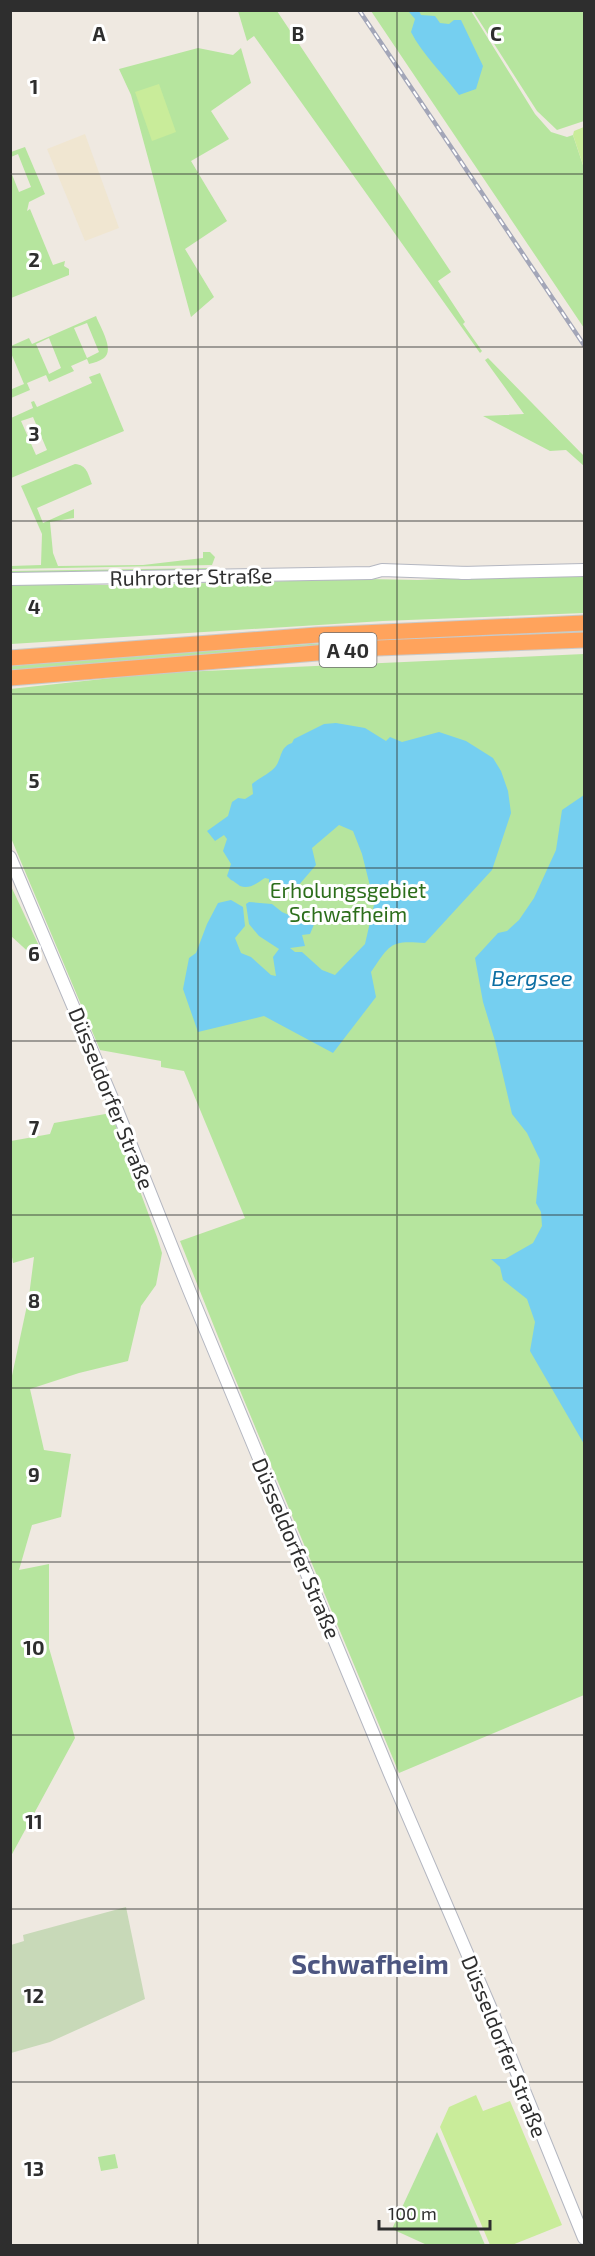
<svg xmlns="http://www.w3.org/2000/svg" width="595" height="2256" viewBox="0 0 595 2256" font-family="'Exo 2',sans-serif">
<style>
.education{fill:#f0e6d1}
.green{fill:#b6e59e;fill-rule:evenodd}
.cemetery{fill:#c8d9b8}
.pitch{fill:#c9ec9a}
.water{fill:#75cff0}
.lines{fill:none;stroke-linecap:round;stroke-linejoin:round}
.secondary-casing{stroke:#b4b7c1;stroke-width:14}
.motorway-casing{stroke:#c9c9c9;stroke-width:17}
.secondary{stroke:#fff;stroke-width:12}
.motorway{stroke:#ffa35c;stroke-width:15}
.rail-casing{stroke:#a3a6b8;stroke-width:4.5}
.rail{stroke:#fff;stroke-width:2;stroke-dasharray:7;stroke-linecap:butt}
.grid{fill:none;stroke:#2e2e2e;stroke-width:1.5;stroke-opacity:0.55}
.labels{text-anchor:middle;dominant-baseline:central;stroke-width:6;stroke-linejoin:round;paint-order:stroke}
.shield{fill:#fff;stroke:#6d6d6d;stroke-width:1.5}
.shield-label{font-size:20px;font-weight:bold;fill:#2e2e2e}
.street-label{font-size:21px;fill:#2e2e2e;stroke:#fff}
.park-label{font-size:21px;fill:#2c6e1b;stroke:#fff}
.water-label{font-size:22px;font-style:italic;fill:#0d6fa3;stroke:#fff}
.district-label{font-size:27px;font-weight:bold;fill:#4d5680;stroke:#fff}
.grid-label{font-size:20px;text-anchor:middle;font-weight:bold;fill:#2e2e2e;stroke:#fff;stroke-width:6;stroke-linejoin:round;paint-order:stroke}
</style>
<rect width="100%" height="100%" fill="#efe9e1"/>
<!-- education -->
<path class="education" d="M 85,134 L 119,228 L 85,241 L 47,149 Z"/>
<!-- green -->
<g class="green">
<path d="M 238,11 L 277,11 L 451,272 L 438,281 L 465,322 L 463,324 L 482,351 L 480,353 L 254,36 L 247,41 Z"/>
<path d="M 371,11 L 471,11 L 535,114 L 551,132 L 567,137 L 573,135 L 584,168 L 584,328 Z"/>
<path d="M 473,11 L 584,11 L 584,121 L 557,130 L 537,111 Z"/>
<path d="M 198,48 L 233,55 L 241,48 L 251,83 L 211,111 L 229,139 L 191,161 L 227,221 L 185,249 L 214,297 L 191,317 L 131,95 L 119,69 Z"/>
<path d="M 25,147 L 45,194 L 29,202 L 27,211 L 30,209 L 53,265 L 65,261 L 64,266 L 69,269 L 69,275 L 11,298 L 11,172 L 19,192 L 31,187 L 18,154 L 11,157 L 11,152 Z"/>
<path d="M 96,316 C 100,327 115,350 104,358 C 100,361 94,363 89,364 L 87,359 L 71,366 L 74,371 L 49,382 L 46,375 L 27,383 L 30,390 L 11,398 L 11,386 L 12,389 L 24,384 L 11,353 L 11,346 L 29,338 L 32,344 ZM 87,323 L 99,352 L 87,358 L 74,328 ZM 49,338 L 61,368 L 49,374 L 36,344 Z"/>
<path d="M 488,358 L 584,456 L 584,466 L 566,450 L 550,451 L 483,416 L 524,414 L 485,360 Z"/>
<path d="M 100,373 L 124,431 L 11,478 L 11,418 L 33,408 L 31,402 L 34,401 L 37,407 L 92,383 L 89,377 ZM 33,417 L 47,450 L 36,455 L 21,421 Z"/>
<path d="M 75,464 C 87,465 88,474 92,484 L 37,508 L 43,523 L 74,509 L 74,518 L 50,522 L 53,553 L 58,566 L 143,565 L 203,558 L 203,552 L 210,552 L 215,557 L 212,565 L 11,569 L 11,566 L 41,565 L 42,534 L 21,486 Z"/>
<path d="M 209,568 L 205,570 L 11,574 L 10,571 Z"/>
<path d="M 520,576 L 584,576 L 584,613 L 383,621 L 11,644 L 10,585 L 136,585 L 365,579 L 418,580 Z"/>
<path d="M 584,631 L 584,634 L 302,647 L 11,670 L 11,666 C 202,649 393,638 584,631 Z"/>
<path d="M 584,654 L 584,1695 L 399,1773 L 229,1364 L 180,1241 L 245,1218 L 184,1071 L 161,1067 L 161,1061 L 100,1050 L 11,838 L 10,689 L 158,673 Z"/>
<path d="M 10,884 L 39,946 L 34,957 L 11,936 Z"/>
<path d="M 111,1113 L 157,1237 L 162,1253 L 156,1285 L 141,1306 L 128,1361 L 79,1373 L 30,1389 L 44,1450 L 71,1454 L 61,1517 L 32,1525 L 19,1570 L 49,1564 L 49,1648 L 75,1738 L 11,1856 L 10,1385 L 29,1296 L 34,1257 L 13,1263 L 11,1251 L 11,1141 L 50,1134 L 54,1123 Z"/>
<path d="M 437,2132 L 485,2245 L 427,2245 L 392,2229 Z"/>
<path d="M 115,2154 L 118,2168 L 101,2171 L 98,2157 Z"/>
</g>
<!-- cemetery -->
<path class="cemetery" d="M 126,1907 L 145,1999 L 50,2042 L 11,2053 L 11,1945 L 24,1941 L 23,1935 Z"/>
<!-- pitch -->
<g class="pitch">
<path d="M 159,84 L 176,132 L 152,141 L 135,92 Z"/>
<path d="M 584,127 L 584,168 L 573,135 L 574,131 Z"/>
<path d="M 476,2095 L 483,2111 L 510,2101 L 562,2225 L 512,2245 L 490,2245 L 440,2127 L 449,2107 Z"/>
</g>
<!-- water -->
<g class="water">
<path d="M 403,11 L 419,11 L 421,15 L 435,16 L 440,23 L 449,24 L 454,20 L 461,20 L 483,66 L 476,89 L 459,95 C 444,75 422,54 411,32 L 415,19 L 409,12 Z"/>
<path d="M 336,723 L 365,728 L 386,741 L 390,737 L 402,742 L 439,732 L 466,741 L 493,758 L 501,771 L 508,791 L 511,813 L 492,870 L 425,943 C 390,940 390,944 371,972 L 376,997 L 333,1053 L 264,1016 L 198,1032 L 183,989 L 189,958 L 196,953 L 207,924 L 218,903 L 231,900 L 243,907 L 245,926 L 235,938 L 241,953 L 251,957 L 271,975 L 276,976 L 273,957 L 279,949 L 259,936 L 249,924 L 246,904 L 249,902 L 272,904 L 282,912 L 307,923 L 318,915 L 310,934 L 302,935 L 305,946 L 290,948 L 295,952 L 302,952 L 322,970 L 335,975 L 365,944 L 376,896 L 371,890 L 362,854 L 353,831 L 339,825 L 312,848 L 316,865 L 292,893 L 279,885 L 269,885 L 269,879 L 265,878 C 258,882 250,890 240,886 C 237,884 234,881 231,880 L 227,876 L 231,864 L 223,851 L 227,839 L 224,835 L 215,841 L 207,831 L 228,816 L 232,802 L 238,798 L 245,799 L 253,794 L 252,784 C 258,779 272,772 276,766 C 282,757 280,747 292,743 L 294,739 L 324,724 Z"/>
<path d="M 584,795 L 584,1444 L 530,1351 L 535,1322 L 527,1299 L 503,1280 L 500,1267 L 491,1259 L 505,1259 L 533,1243 L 542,1226 L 541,1212 L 536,1203 L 540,1160 L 527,1133 L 512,1114 L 495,1041 L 483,1002 L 475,958 L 498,933 L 507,931 L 519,920 L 534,898 L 556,850 L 562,810 Z"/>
</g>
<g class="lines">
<!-- secondary casing -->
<g class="secondary-casing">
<g id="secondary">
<path d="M 462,573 L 584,570"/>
<path d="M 10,579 L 371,573 L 382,570 L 468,573"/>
<path d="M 10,857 L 117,1110 L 189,1290 L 390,1774 L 491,2009 L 584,2238"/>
</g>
</g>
<!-- motorway casing -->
<g class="motorway-casing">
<g id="motorway">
<path d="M 10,658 L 317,635 L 584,623"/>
<path d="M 10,678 L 378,648 L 584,640"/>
</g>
</g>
<!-- secondary -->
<use href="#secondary" class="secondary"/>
<!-- motorway -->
<use href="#motorway" class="motorway"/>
<!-- rail casing -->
<g class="rail-casing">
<path id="rail" d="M 359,10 L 584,345"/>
</g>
<!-- rail -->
<use href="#rail" class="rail"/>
</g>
<!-- grid -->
<path class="grid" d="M 198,10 L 198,2246M 397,10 L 397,2246M 10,174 L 584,174M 10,347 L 584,347M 10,521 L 584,521M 10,694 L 584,694M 10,868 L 584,868M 10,1041 L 584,1041M 10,1215 L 584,1215M 10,1388 L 584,1388M 10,1562 L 584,1562M 10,1735 L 584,1735M 10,1909 L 584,1909M 10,2082 L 584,2082"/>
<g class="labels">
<!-- shield labels -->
<rect class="shield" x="319.5" y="633" width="57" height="34" rx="4.5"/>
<g class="shield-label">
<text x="348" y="650">A 40</text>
</g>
<!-- street labels -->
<g class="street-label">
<text transform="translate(191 576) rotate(-1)">Ruhrorter Straße</text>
<text transform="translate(112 1098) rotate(68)">Düsseldorfer Straße</text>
<text transform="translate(297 1548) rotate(67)">Düsseldorfer Straße</text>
<text transform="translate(505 2046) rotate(68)">Düsseldorfer Straße</text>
</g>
<!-- park labels -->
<g class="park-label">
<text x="348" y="889">Erholungsgebiet<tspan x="348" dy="24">Schwafheim</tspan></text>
</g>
<!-- water labels -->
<g class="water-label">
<text x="532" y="977">Bergsee</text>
</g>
<!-- district labels -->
<g class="district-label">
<text x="370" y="1963">Schwafheim</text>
</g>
</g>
<g class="grid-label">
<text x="99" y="41">A</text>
<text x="298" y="41">B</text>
<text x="496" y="41">C</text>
<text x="34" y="94">1</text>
<text x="34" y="267">2</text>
<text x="34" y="441">3</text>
<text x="34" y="614">4</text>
<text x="34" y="788">5</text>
<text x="34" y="961">6</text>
<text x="34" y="1135">7</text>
<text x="34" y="1308">8</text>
<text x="34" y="1482">9</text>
<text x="34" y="1655">10</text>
<text x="34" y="1829">11</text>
<text x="34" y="2003">12</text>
<text x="34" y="2176">13</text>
</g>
<!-- border -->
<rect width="595" height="2256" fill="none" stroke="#2e2e2e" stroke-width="24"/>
<!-- scale -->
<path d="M379 2220v9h111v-9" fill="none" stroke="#2e2e2e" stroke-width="3"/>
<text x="388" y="2220" font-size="18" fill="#2e2e2e" stroke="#ffffff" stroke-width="4.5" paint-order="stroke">100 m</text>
</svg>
